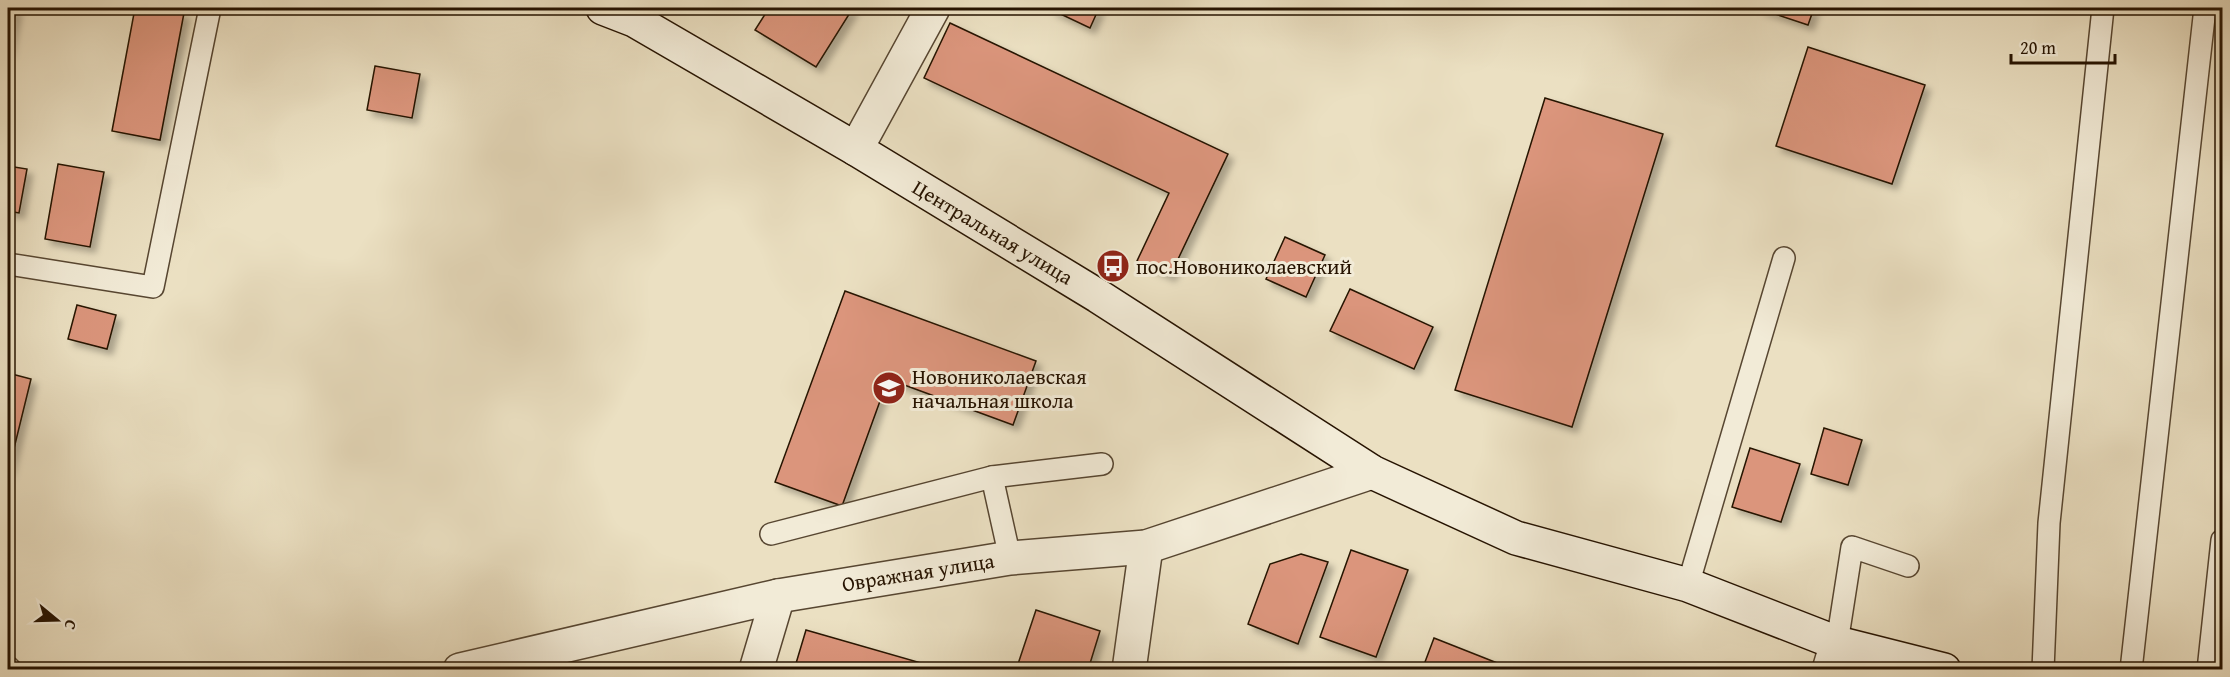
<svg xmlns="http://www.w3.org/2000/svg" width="2230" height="677" viewBox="0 0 2230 677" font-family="'Gentium Book Plus',serif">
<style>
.building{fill:#db957c;stroke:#261301;stroke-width:1.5;filter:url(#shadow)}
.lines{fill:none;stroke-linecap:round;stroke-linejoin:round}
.lane-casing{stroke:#574631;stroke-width:24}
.street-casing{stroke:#574631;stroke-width:36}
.secondary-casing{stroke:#261301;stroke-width:36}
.lane{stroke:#f2ebd7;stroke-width:21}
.street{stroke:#f2ebd7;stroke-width:33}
.secondary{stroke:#f2ebd7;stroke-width:33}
.labels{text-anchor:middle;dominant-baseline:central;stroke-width:6;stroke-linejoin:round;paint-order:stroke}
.street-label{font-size:21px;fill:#261301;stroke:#f2ebd7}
.poi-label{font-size:21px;fill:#261301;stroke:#f2ebd7;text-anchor:start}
</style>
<defs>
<filter id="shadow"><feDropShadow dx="5.5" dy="5.5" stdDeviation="3" flood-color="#0004"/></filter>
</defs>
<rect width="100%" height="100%" fill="#ebe0c2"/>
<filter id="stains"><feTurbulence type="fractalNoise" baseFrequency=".00333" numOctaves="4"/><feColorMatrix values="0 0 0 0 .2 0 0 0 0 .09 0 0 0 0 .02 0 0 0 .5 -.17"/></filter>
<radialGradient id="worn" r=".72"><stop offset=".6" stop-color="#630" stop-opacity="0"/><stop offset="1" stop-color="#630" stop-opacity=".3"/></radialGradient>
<!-- building -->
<g class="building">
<path d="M 8,8 L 16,8 L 8,52 Z"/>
<path d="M 135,8 L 154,8 L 184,13 L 160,140 L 112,131 Z"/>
<path d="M 769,8 L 853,8 L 816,67 L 755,30 Z"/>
<path d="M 1051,8 L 1099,8 L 1090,28 L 1050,9 Z"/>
<path d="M 1757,8 L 1814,8 L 1808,25 Z"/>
<path d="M 950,23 L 1228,154 L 1170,276 L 1137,261 L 1169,193 L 924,78 Z"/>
<path d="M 1808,47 L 1925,85 L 1892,184 L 1776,146 Z"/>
<path d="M 375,66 L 420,74 L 412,118 L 367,110 Z"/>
<path d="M 1545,98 L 1663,134 L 1572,427 L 1455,390 Z"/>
<path d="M 58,164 L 104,172 L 90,247 L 45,239 Z"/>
<path d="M 8,166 L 27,169 L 19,213 L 8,211 Z"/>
<path d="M 1285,237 L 1325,255 L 1306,297 L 1266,279 Z"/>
<path d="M 1350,289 L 1433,327 L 1414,369 L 1330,331 Z"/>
<path d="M 845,291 L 1036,361 L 1013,425 L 888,379 L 842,506 L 775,482 Z"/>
<path d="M 77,305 L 116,315 L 107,349 L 68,339 Z"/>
<path d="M 8,373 L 31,379 L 8,473 Z"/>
<path d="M 1824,428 L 1862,440 L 1848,485 L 1811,474 Z"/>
<path d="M 1750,448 L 1800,464 L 1781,522 L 1732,507 Z"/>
<path d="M 1351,550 L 1408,570 L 1376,657 L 1320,637 Z"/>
<path d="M 1301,554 L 1328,562 L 1298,644 L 1248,624 L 1270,564 Z"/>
<path d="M 1036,610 L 1100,631 L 1088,670 L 1016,670 Z"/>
<path d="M 806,630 L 942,669 L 942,670 L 794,670 Z"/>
<path d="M 1434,638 L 1515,670 L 1422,670 Z"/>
</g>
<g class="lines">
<!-- lane casing -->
<g class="lane-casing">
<g id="lane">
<path d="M 8,264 L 153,287 L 210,8"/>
<path d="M 992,477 L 1010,558"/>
<path d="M 771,534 L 992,477 L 1102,464"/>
<path d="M 1688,585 L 1784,258"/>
<path d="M 1837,643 L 1852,547 L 1908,566"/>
<path d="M 8,667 L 11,670"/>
<path d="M 2043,670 L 2049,523 L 2103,8"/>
<path d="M 2131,670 L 2205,8"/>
<path d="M 2208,670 L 2222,540"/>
</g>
</g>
<!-- street casing -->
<g class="street-casing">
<g id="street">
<path d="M 856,149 L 933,8"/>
<path d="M 460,670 L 778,596 L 1010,558 L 1146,547 L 1372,472"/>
<path d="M 756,670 L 778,596"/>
<path d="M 1129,670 L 1146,547"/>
<path d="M 1829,670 L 1837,643"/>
</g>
</g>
<!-- secondary casing -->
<g class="secondary-casing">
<path id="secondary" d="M 603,8 L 634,20 L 856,149 L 1098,296 L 1372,472 L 1516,538 L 1688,585 L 1837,643 L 1944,670"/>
</g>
<!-- lane -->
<use href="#lane" class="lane"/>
<!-- street -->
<use href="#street" class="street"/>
<!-- secondary -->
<use href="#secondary" class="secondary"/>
</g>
<!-- icons -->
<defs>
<g id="bus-disc" transform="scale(1.725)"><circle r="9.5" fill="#8f2418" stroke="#f2ebd7"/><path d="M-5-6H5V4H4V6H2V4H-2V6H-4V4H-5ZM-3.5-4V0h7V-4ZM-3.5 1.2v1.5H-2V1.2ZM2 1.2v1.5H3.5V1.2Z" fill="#fff"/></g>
<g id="school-disc" transform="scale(1.725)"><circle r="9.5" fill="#8f2418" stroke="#f2ebd7"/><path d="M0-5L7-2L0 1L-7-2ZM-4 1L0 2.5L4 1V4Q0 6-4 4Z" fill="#fff"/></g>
</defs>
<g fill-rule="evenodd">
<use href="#bus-disc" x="1113" y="266"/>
<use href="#school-disc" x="889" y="388"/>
</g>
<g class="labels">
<!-- street labels -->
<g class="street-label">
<text transform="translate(993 232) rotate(31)">Центральная улица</text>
<text transform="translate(918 572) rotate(-9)">Овражная улица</text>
</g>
<!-- poi labels -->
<g class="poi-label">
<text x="1136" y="266">пос.Новониколаевский</text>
<text x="912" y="376">Новониколаевская<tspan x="912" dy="24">начальная школа</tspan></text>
</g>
</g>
<!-- margin -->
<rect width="2230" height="677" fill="none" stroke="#ebe0c2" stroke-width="30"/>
<rect x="9" y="9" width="2212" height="659" fill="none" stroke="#261301" stroke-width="3"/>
<rect x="15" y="15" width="2200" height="647" fill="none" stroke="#261301" stroke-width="1.5"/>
<!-- north arrow -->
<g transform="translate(57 620) rotate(109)" stroke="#f2ebd7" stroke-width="4.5" paint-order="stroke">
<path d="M0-4.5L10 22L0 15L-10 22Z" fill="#261301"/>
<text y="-9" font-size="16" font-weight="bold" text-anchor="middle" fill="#261301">С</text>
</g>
<!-- scale -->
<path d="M2011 54v9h104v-9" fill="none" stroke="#261301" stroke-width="3"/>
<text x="2020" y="54" font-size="18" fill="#261301" stroke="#f2ebd7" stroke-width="4.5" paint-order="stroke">20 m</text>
<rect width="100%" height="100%" filter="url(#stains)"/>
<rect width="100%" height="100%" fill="url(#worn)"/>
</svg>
